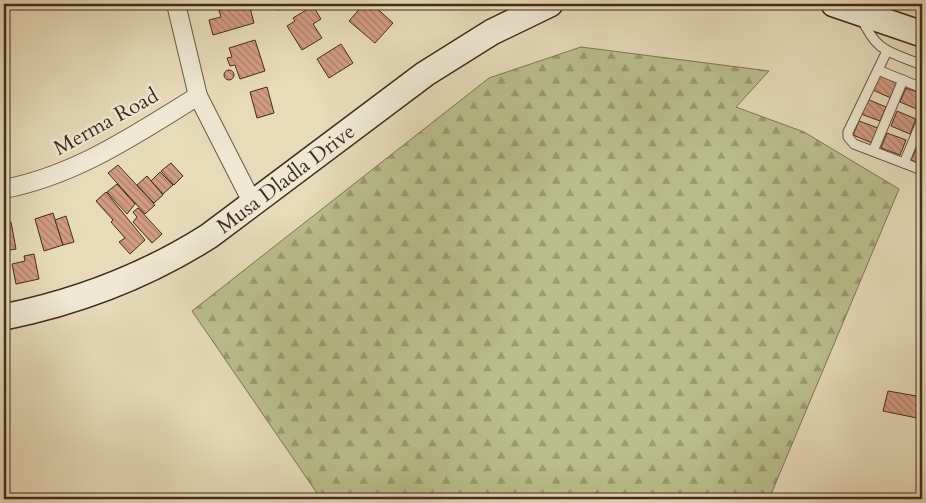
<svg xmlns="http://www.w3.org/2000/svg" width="926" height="503" viewBox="0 0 926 503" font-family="Cardo,serif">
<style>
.forest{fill:url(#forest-firs);stroke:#7e7556}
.building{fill:url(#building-back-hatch);stroke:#412c20}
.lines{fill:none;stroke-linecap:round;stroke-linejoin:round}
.lane-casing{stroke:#6a5846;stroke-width:11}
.street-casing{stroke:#6a5846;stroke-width:20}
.secondary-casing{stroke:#412c20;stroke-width:28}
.lane{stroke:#efe8d2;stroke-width:9}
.street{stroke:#efe8d2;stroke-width:18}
.secondary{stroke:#efe8d2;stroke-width:25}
.labels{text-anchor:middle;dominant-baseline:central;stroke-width:4.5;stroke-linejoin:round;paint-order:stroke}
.street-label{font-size:21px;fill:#412c20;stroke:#efe8d2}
</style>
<defs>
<pattern id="forest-firs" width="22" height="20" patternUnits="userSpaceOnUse" patternTransform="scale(1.25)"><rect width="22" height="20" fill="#babe8c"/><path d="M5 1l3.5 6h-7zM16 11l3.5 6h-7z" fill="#999b72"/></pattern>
<pattern id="building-back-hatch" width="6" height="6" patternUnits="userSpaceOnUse" patternTransform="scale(1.25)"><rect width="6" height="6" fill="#d29b83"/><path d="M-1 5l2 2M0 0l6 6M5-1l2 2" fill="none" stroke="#ac7f6b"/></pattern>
</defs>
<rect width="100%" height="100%" fill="#e7dbb9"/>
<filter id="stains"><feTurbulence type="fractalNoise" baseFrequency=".004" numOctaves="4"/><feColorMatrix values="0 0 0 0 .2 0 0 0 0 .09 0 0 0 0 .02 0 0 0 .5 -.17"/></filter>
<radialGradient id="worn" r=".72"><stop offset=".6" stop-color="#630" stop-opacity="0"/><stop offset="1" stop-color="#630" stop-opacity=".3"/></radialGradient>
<!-- forest -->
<path class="forest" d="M 581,47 L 769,71 L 736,107 L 804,132 L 899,189 L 769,499 L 321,499 L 192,311 L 489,78 Z"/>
<!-- building -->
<g class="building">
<path d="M 217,4 L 249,4 L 254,23 L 213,35 L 209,20 L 221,17 Z"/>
<path d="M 277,4 L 300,4 L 301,5 L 278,10 Z"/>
<path d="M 364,4 L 372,4 L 393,23 L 375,43 L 349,21 Z"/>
<path d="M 313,6 L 321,19 L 313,24 L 322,38 L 302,50 L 287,26 L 295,21 L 293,18 Z"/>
<path d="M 255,40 L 265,71 L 240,79 L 235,65 L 230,66 L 227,58 L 232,57 L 229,48 Z"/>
<path d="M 341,44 L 353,63 L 329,78 L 317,59 Z"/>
<circle cx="229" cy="75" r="5"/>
<path d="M 879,75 L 897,83 L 891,98 L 873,90 Z"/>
<path d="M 267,87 L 274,113 L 257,118 L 250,92 Z"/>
<path d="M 906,88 L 922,94 L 919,110 L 900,102 Z"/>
<path d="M 867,99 L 886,107 L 880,121 L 861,114 Z"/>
<path d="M 897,111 L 916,119 L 910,134 L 891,126 Z"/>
<path d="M 859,121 L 878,128 L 872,143 L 853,135 Z"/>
<path d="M 887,133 L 906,140 L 900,155 L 881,148 Z"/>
<path d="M 918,145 L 922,147 L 922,164 L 911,160 Z"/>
<path d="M 171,163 L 183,176 L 174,185 L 161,171 Z"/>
<path d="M 118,165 L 155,205 L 145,214 L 108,173 Z"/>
<path d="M 160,172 L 173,185 L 163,194 L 151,181 Z"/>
<path d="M 147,176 L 163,195 L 154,203 L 137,185 Z"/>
<path d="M 117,184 L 135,204 L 127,214 L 107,192 Z"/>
<path d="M 106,192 L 145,240 L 130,254 L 119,242 L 125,238 L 111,222 L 113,220 L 96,201 Z"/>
<path d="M 138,208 L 162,234 L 152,243 L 133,222 L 137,217 L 133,212 Z"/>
<path d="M 53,213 L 63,245 L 44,251 L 35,219 Z"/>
<path d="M 66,216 L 74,242 L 63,245 L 55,220 Z"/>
<path d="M 11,222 L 16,249 L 4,251 L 4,224 Z"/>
<path d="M 34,254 L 39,279 L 16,284 L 12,264 L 25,261 L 24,256 Z"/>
<path d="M 888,391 L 922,397 L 922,419 L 883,411 Z"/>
</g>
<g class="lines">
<!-- lane casing -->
<g class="lane-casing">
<g id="lane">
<path d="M 861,17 C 877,53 888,51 922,65"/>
<path d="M 887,51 L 848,132 L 848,137 L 854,144 L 922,170"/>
<path d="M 878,70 L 922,88"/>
<path d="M 873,151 L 903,80"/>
<path d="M 904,163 L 922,120"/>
</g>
</g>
<!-- street casing -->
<g class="street-casing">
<g id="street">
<path d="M 176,4 L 198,96 L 253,204"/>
<path d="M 4,189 C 77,175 136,134 198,96"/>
</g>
</g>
<!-- secondary casing -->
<g class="secondary-casing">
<g id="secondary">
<path d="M 834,4 L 922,34"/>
<path d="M 4,317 C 78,302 146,276 209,236 L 425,74 L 492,32 L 550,4"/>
</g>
</g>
<!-- lane -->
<use href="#lane" class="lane"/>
<!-- street -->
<use href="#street" class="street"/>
<!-- secondary -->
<use href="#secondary" class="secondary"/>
</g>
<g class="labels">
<!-- street labels -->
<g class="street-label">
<text transform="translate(106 122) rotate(-29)">Merma Road</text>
<text transform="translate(286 179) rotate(-37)">Musa Dladla Drive</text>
</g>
</g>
<!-- margin -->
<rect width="926" height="503" fill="none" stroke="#e7dbb9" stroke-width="20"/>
<rect x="5" y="5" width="916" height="493" fill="none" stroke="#412c20" stroke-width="2.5"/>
<rect x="10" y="10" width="906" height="483" fill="none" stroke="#412c20"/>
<rect width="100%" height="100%" filter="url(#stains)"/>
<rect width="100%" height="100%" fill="url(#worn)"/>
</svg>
